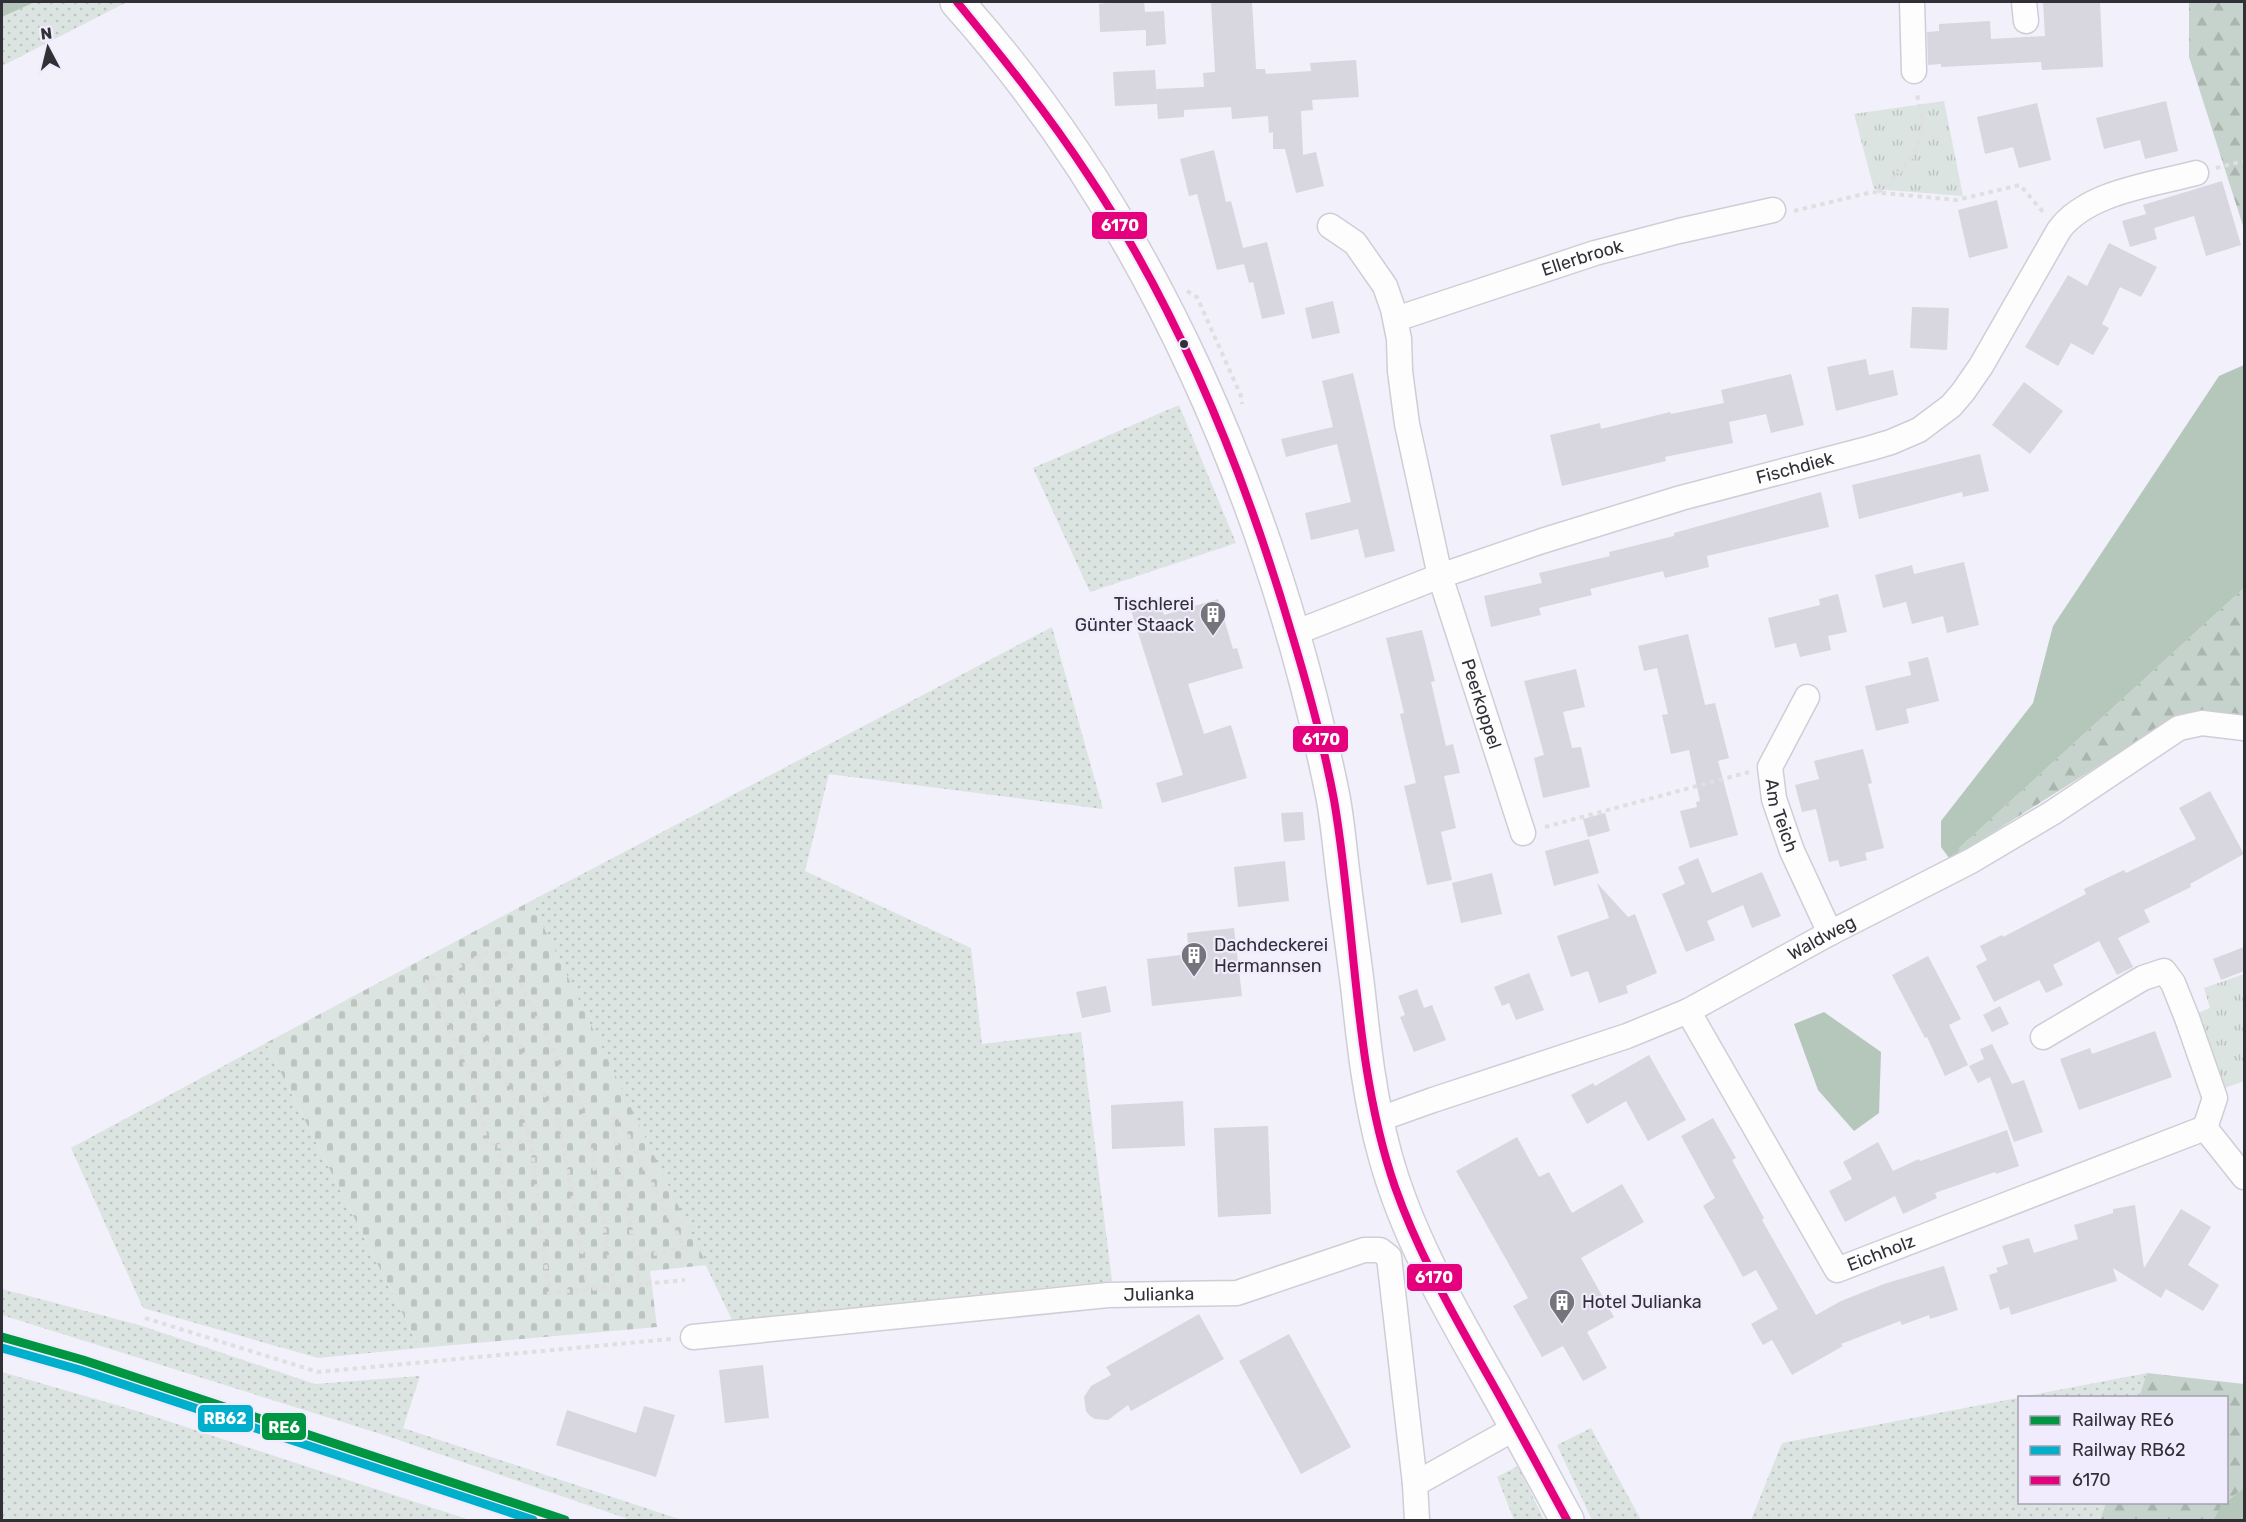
<svg xmlns="http://www.w3.org/2000/svg" width="2246" height="1522" viewBox="0 0 2246 1522" font-family="Rubik,sans-serif">
<style>
.grass{fill:url(#grass-dots)}
.forest{fill:url(#forest-firs)}
.cemetery{fill:url(#cemetery-stones)}
.park{fill:url(#park-tufts)}
.water{fill:#b5c7bb}
.building{fill:#d8d6de}
.lines{fill:none;stroke-linecap:round;stroke-linejoin:round}
.street-casing{stroke:#cfced6;stroke-width:27}
.secondary-casing{stroke:#cfced6;stroke-width:36}
.path{stroke:#dfdee1;stroke-width:4;stroke-dasharray:4.5 4.5;stroke-linecap:butt}
.street{stroke:#fdfdfe;stroke-width:24}
.secondary{stroke:#fdfdfe;stroke-width:33}
.bus-1-casing{stroke:#f0ecfe;stroke-width:12}
.bus-1{stroke:#e5007d;stroke-width:8}
.rail-1-casing{stroke:#f0ecfe;stroke-width:14}
.rail-2-casing{stroke:#f0ecfe;stroke-width:14}
.rail-1{stroke:#009641;stroke-width:9}
.rail-2{stroke:#00afcb;stroke-width:9}
.bus-dot{fill:#323037;stroke:#f0ecfe;stroke-width:2}
.labels{text-anchor:middle;dominant-baseline:central;stroke-width:4.5;stroke-linejoin:round;paint-order:stroke}
.street-label{font-size:18px;fill:#323037;stroke:#f0ecfe}
.poi-label{font-size:18px;fill:#323037;stroke:#f0ecfe;text-anchor:start}
.line-badge{stroke:#f0ecfe;stroke-width:2}
.badge-label{font-size:16px;text-anchor:middle;font-weight:bold;fill:#fff}
</style>
<defs>
<pattern id="grass-dots" width="8" height="8" patternUnits="userSpaceOnUse" patternTransform="scale(1.5)"><rect width="8" height="8" fill="#dbe4e1"/><path d="M2 2h.1M6 6h.1" fill="none" stroke="#bcc4c2" stroke-width="1.8" stroke-linecap="round"/></pattern>
<pattern id="forest-firs" width="22" height="20" patternUnits="userSpaceOnUse" patternTransform="scale(1.5)"><rect width="22" height="20" fill="#c5d3cc"/><path d="M5 1l3.5 6h-7zM16 11l3.5 6h-7z" fill="#aab5b0"/></pattern>
<pattern id="cemetery-stones" width="16" height="16" patternUnits="userSpaceOnUse" patternTransform="scale(1.5)"><rect width="16" height="16" fill="#dbe4e1"/><path d="M2 7V4a2 2 0 0 1 4 0v3zM10 15v-3a2 2 0 0 1 4 0v3z" fill="#bcc4c2"/></pattern>
<pattern id="park-tufts" width="24" height="20" patternUnits="userSpaceOnUse" patternTransform="scale(1.5)"><rect width="24" height="20" fill="#dbe4e1"/><path d="M3 7l-1-3M5 7V3M7 7l1-3M15 17l-1-3M17 17v-4M19 17l1-3" fill="none" stroke="#bcc4c2"/></pattern>
</defs>
<rect width="100%" height="100%" fill="#f2f0fa"/>
<!-- grass -->
<g class="grass">
<path d="M 35,2 L 127,2 L 2,66 L 2,17 Z"/>
<path d="M 1179,405 L 1236,543 L 1090,592 L 1033,468 Z"/>
<path d="M 1052,627 L 1103,809 L 829,774 L 805,871 L 971,948 L 982,1044 L 1081,1032 L 1112,1281 L 732,1320 L 531,901 Z"/>
<path d="M 266,1043 L 420,1348 L 318,1358 L 143,1308 L 71,1148 Z"/>
<path d="M 2,1289 L 139,1325 L 315,1384 L 420,1376 L 403,1428 L 682,1520 L 631,1520 L 387,1436 L 2,1315 Z"/>
<path d="M 2,1372 L 137,1411 L 470,1520 L 2,1520 Z"/>
<path d="M 2147,1373 L 2139,1397 L 2020,1398 L 2020,1502 L 2106,1503 L 2100,1520 L 1751,1520 L 1782,1443 Z"/>
<path d="M 1591,1428 L 1641,1520 L 1592,1520 L 1557,1445 Z"/>
<path d="M 1518,1466 L 1544,1520 L 1514,1520 L 1497,1477 Z"/>
</g>
<!-- forest -->
<g class="forest">
<path d="M 2189,2 L 2244,2 L 2244,229 L 2189,57 Z"/>
<path d="M 2244,588 L 2244,717 L 2209,711 L 2171,720 L 1959,854 L 1958,849 Z"/>
<path d="M 2147,1373 L 2244,1384 L 2244,1488 L 2227,1501 L 2226,1398 L 2139,1397 Z"/>
<path d="M 2106,1503 L 2224,1503 L 2213,1520 L 2100,1520 Z"/>
</g>
<!-- cemetery -->
<path class="cemetery" d="M 531,901 L 707,1265 L 650,1271 L 657,1327 L 420,1348 L 266,1043 Z"/>
<!-- park -->
<g class="park">
<path d="M 1944,101 L 1963,196 L 1874,189 L 1854,114 Z"/>
<path d="M 2244,974 L 2244,1081 L 2219,1090 L 2193,1015 L 2210,1008 L 2204,988 Z"/>
</g>
<!-- water -->
<g class="water">
<path d="M 2,2 L 35,2 L 2,17 Z"/>
<path d="M 2244,365 L 2244,588 L 1958,849 L 1959,854 L 1949,858 L 1941,847 L 1941,821 L 2033,703 L 2053,626 L 2219,376 Z"/>
<path d="M 1824,1012 L 1881,1052 L 1879,1113 L 1854,1131 L 1818,1090 L 1794,1024 Z"/>
<path d="M 2244,1488 L 2244,1520 L 2213,1520 L 2223,1503 L 2226,1502 Z"/>
</g>
<!-- building -->
<g class="building">
<path d="M 1105,2 L 1144,2 L 1145,12 L 1164,11 L 1166,44 L 1146,46 L 1146,30 L 1100,32 L 1099,4 L 1106,3 Z"/>
<path d="M 1211,2 L 1252,2 L 1256,69 L 1265,69 L 1266,74 L 1311,71 L 1310,63 L 1356,60 L 1359,97 L 1312,100 L 1313,110 L 1301,111 L 1303,155 L 1316,152 L 1324,186 L 1296,193 L 1285,149 L 1273,149 L 1273,132 L 1269,133 L 1268,116 L 1232,119 L 1231,107 L 1184,110 L 1184,117 L 1158,119 L 1156,89 L 1204,87 L 1203,73 L 1215,72 Z"/>
<path d="M 2043,2 L 2100,2 L 2103,67 L 2042,70 L 2041,62 L 1941,67 L 1941,64 L 1928,65 L 1927,32 L 1939,31 L 1939,24 L 1990,21 L 1991,39 L 2045,36 Z"/>
<path d="M 1155,70 L 1157,104 L 1115,106 L 1113,72 Z"/>
<path d="M 2166,101 L 2178,151 L 2145,159 L 2140,140 L 2104,149 L 2096,118 Z"/>
<path d="M 2037,103 L 2051,160 L 2019,168 L 2013,147 L 1985,154 L 1977,117 Z"/>
<path d="M 1214,150 L 1226,202 L 1231,201 L 1243,248 L 1267,242 L 1285,314 L 1262,319 L 1253,282 L 1249,283 L 1244,264 L 1217,270 L 1197,194 L 1189,196 L 1180,159 Z"/>
<path d="M 2222,181 L 2241,245 L 2206,256 L 2194,216 L 2154,228 L 2157,239 L 2130,247 L 2122,221 L 2146,214 L 2143,205 Z"/>
<path d="M 1997,200 L 2008,248 L 1969,258 L 1958,210 Z"/>
<path d="M 2109,243 L 2157,267 L 2141,297 L 2120,287 L 2102,324 L 2109,328 L 2093,355 L 2071,343 L 2058,366 L 2025,347 L 2068,275 L 2087,286 Z"/>
<path d="M 1333,301 L 1340,333 L 1312,339 L 1305,308 Z"/>
<path d="M 1912,307 L 1949,308 L 1947,350 L 1910,348 Z"/>
<path d="M 1866,359 L 1869,375 L 1893,370 L 1898,395 L 1836,411 L 1827,367 Z"/>
<path d="M 1353,373 L 1395,551 L 1365,558 L 1358,529 L 1311,540 L 1305,513 L 1351,502 L 1337,444 L 1286,457 L 1281,439 L 1333,427 L 1322,381 Z"/>
<path d="M 1791,374 L 1804,425 L 1771,433 L 1766,414 L 1729,422 L 1733,443 L 1665,457 L 1666,461 L 1562,486 L 1550,435 L 1600,423 L 1601,429 L 1670,412 L 1671,414 L 1724,403 L 1721,390 Z"/>
<path d="M 2024,382 L 2063,411 L 2030,454 L 1992,425 Z"/>
<path d="M 1980,454 L 1989,491 L 1963,497 L 1962,492 L 1859,519 L 1852,485 Z"/>
<path d="M 1821,492 L 1829,527 L 1707,556 L 1709,567 L 1665,578 L 1663,571 L 1590,589 L 1592,595 L 1539,608 L 1541,615 L 1491,627 L 1484,596 L 1542,583 L 1539,573 L 1610,556 L 1609,552 L 1674,536 L 1674,533 Z"/>
<path d="M 1964,562 L 1979,625 L 1947,633 L 1943,616 L 1912,624 L 1906,602 L 1883,608 L 1875,575 L 1912,565 L 1914,574 Z"/>
<path d="M 1838,594 L 1847,632 L 1828,636 L 1831,650 L 1800,657 L 1796,643 L 1775,648 L 1768,618 L 1820,605 L 1819,599 Z"/>
<path d="M 1159,598 L 1164,615 L 1218,599 L 1233,649 L 1237,648 L 1243,668 L 1188,684 L 1204,734 L 1231,725 L 1247,778 L 1162,803 L 1156,783 L 1183,775 L 1130,607 Z"/>
<path d="M 1422,630 L 1435,681 L 1431,682 L 1446,746 L 1453,744 L 1460,773 L 1444,776 L 1456,828 L 1441,832 L 1452,880 L 1427,885 L 1404,786 L 1416,783 L 1400,714 L 1404,713 L 1386,638 Z"/>
<path d="M 1688,634 L 1705,705 L 1715,703 L 1729,758 L 1718,761 L 1738,835 L 1690,848 L 1680,811 L 1697,807 L 1696,802 L 1700,801 L 1689,750 L 1671,754 L 1662,715 L 1668,714 L 1657,668 L 1644,671 L 1638,646 Z"/>
<path d="M 1928,657 L 1939,701 L 1906,709 L 1909,723 L 1876,731 L 1865,686 L 1911,675 L 1908,662 Z"/>
<path d="M 1576,669 L 1585,707 L 1563,712 L 1572,748 L 1581,747 L 1590,787 L 1543,798 L 1534,758 L 1544,755 L 1524,681 Z"/>
<path d="M 1863,749 L 1872,783 L 1868,784 L 1884,848 L 1865,853 L 1867,860 L 1840,867 L 1838,860 L 1829,862 L 1816,809 L 1802,812 L 1795,785 L 1819,779 L 1814,761 Z"/>
<path d="M 2210,791 L 2244,854 L 2190,884 L 2191,887 L 2144,910 L 2150,922 L 2118,938 L 2133,967 L 2117,975 L 2099,941 L 2053,965 L 2063,985 L 2046,993 L 2039,980 L 1994,1002 L 1976,966 L 1987,960 L 1980,946 L 2002,935 L 2003,937 L 2086,894 L 2084,889 L 2124,870 L 2126,873 L 2196,839 L 2179,808 Z"/>
<path d="M 1303,812 L 1305,840 L 1284,842 L 1281,813 Z"/>
<path d="M 1605,813 L 1610,831 L 1588,837 L 1583,819 Z"/>
<path d="M 1589,839 L 1599,873 L 1554,886 L 1545,851 Z"/>
<path d="M 1698,858 L 1712,893 L 1762,872 L 1781,916 L 1752,928 L 1743,905 L 1707,921 L 1715,940 L 1686,952 L 1662,894 L 1685,884 L 1678,867 Z"/>
<path d="M 1285,861 L 1289,901 L 1238,907 L 1234,867 Z"/>
<path d="M 1492,873 L 1502,914 L 1461,923 L 1452,883 Z"/>
<path d="M 1597,883 L 1628,917 L 1635,914 L 1657,973 L 1626,986 L 1628,993 L 1599,1003 L 1588,971 L 1571,977 L 1557,936 L 1609,918 Z"/>
<path d="M 1234,928 L 1242,996 L 1152,1006 L 1147,959 L 1189,954 L 1187,933 Z"/>
<path d="M 2244,947 L 2244,971 L 2221,980 L 2213,959 Z"/>
<path d="M 1928,956 L 1961,1019 L 1949,1025 L 1968,1065 L 1945,1076 L 1927,1037 L 1925,1038 L 1892,975 Z"/>
<path d="M 1529,973 L 1544,1010 L 1516,1020 L 1509,1003 L 1502,1006 L 1494,987 Z"/>
<path d="M 1106,986 L 1111,1012 L 1082,1018 L 1076,992 Z"/>
<path d="M 1417,989 L 1424,1008 L 1432,1005 L 1446,1040 L 1414,1052 L 1400,1017 L 1405,1015 L 1398,996 Z"/>
<path d="M 2000,1006 L 2009,1024 L 1992,1032 L 1983,1015 Z"/>
<path d="M 2155,1031 L 2172,1077 L 2079,1110 L 2060,1059 L 2090,1048 L 2092,1054 Z"/>
<path d="M 1992,1044 L 2012,1084 L 2024,1080 L 2043,1132 L 2014,1142 L 1990,1077 L 1978,1083 L 1969,1066 L 1984,1059 L 1980,1049 Z"/>
<path d="M 1649,1055 L 1686,1120 L 1648,1141 L 1626,1101 L 1587,1124 L 1571,1095 L 1593,1083 L 1595,1086 Z"/>
<path d="M 1183,1101 L 1185,1146 L 1112,1149 L 1111,1105 Z"/>
<path d="M 1713,1118 L 1736,1158 L 1732,1160 L 1764,1218 L 1762,1220 L 1816,1315 L 1841,1301 L 1884,1284 L 1944,1266 L 1958,1310 L 1930,1319 L 1929,1315 L 1902,1325 L 1900,1321 L 1841,1344 L 1843,1346 L 1792,1375 L 1772,1340 L 1763,1345 L 1751,1324 L 1778,1309 L 1756,1270 L 1743,1277 L 1731,1255 L 1703,1206 L 1715,1198 L 1681,1136 Z"/>
<path d="M 1268,1126 L 1271,1214 L 1218,1217 L 1214,1128 Z"/>
<path d="M 2007,1130 L 2019,1166 L 1996,1174 L 1995,1172 L 1935,1193 L 1937,1198 L 1903,1214 L 1895,1196 L 1845,1222 L 1829,1191 L 1852,1179 L 1843,1162 L 1878,1142 L 1893,1171 L 1919,1159 L 1920,1161 Z"/>
<path d="M 1517,1137 L 1539,1177 L 1549,1172 L 1572,1213 L 1622,1184 L 1644,1222 L 1581,1258 L 1614,1317 L 1587,1332 L 1607,1368 L 1583,1381 L 1563,1346 L 1542,1357 L 1513,1306 L 1528,1298 L 1456,1171 Z"/>
<path d="M 2135,1205 L 2144,1268 L 2181,1209 L 2211,1227 L 2188,1265 L 2219,1285 L 2203,1311 L 2166,1289 L 2161,1298 L 2113,1268 L 2117,1281 L 2011,1315 L 2009,1307 L 2000,1310 L 1989,1275 L 1998,1272 L 1996,1268 L 2008,1264 L 2002,1246 L 2029,1238 L 2034,1253 L 2078,1239 L 2074,1225 L 2113,1213 L 2113,1209 Z"/>
<path d="M 1199,1314 L 1224,1359 L 1131,1411 L 1128,1405 L 1108,1420 L 1095,1419 L 1090,1416 L 1086,1411 L 1084,1397 L 1091,1386 L 1111,1375 L 1106,1367 Z"/>
<path d="M 1289,1334 L 1351,1447 L 1301,1474 L 1239,1361 Z"/>
<path d="M 763,1365 L 769,1418 L 725,1423 L 719,1370 Z"/>
<path d="M 644,1406 L 675,1415 L 656,1477 L 556,1445 L 567,1410 L 636,1433 Z"/>
</g>
<g class="lines">
<!-- street casing -->
<g class="street-casing">
<g id="street">
<path d="M 1912,2 L 1914,71"/>
<path d="M 2024,2 L 2026,21"/>
<path id="s1" d="M 1330,226 L 1355,243 L 1385,286 L 1393,309 L 1399,339 L 1400,371 L 1407,424 L 1440,576 L 1523,833"/>
<path id="s2" d="M 1396,319 L 1595,253 L 1679,231 L 1773,210"/>
<path id="s3" d="M 1292,634 L 1440,576 L 1542,541 L 1681,498 L 1871,448 L 1891,442 L 1919,430 L 1951,406 L 1963,392 L 1981,366 L 2059,230 C 2087,192 2151,185 2196,173"/>
<path id="s4" d="M 1807,697 L 1770,767 L 1774,799 L 1792,851 L 1830,933"/>
<path id="s5" d="M 1688,1011 L 1837,1270 L 2205,1128 L 2244,1177"/>
<path d="M 2043,1037 L 2143,978 L 2164,971 L 2173,983 L 2187,1018 L 2215,1098 L 2205,1128"/>
<path id="s6" d="M 1377,1120 L 1433,1100 L 1627,1036 L 1688,1011 L 1830,933 L 1971,861 L 2052,813 L 2179,728 L 2202,723 L 2244,728"/>
<path id="s7" d="M 693,1337 L 1108,1295 L 1237,1293 L 1364,1250 L 1380,1250 L 1389,1257 L 1415,1484 L 1517,1427"/>
<path d="M 1415,1484 L 1417,1520"/>
</g>
</g>
<!-- secondary casing -->
<g class="secondary-casing">
<path id="secondary" d="M 957,2 C 1153,221 1273,506 1332,792 C 1337,816 1339,841 1342,866 C 1347,908 1353,949 1358,990 C 1364,1046 1370,1101 1385,1155 C 1407,1236 1450,1309 1491,1381 C 1517,1427 1542,1474 1567,1520"/>
</g>
<!-- path -->
<g class="path">
<path d="M 2216,168 L 2244,161"/>
<path d="M 1878,192 C 1899,175 1923,150 1922,121 C 1922,112 1918,102 1917,93"/>
<path d="M 1794,211 L 1872,192 L 1957,200 L 2020,185 L 2043,212"/>
<path d="M 1187,291 L 1197,297 L 1241,396 L 1242,404"/>
<path d="M 1545,827 L 1749,772"/>
<path d="M 476,958 L 502,945 L 582,1110 L 587,1124 L 614,1287"/>
<path d="M 450,971 L 476,958 L 555,1115 L 561,1130 L 588,1289"/>
<path d="M 531,1141 L 487,1145 L 476,1088 L 427,981 L 450,971 L 495,1059 L 519,1109 L 531,1141 L 549,1293 L 685,1280"/>
<path d="M 499,1144 L 509,1234"/>
<path d="M 636,1258 L 684,1247 L 619,1117 L 612,1118 L 640,1284"/>
<path d="M 145,1318 L 318,1372 L 671,1339"/>
</g>
<!-- street -->
<use href="#street" class="street"/>
<!-- secondary -->
<use href="#secondary" class="secondary"/>
<!-- bus-1 casing -->
<g class="bus-1-casing">
<path id="bus-1" d="M 957,2 C 1003,58 1048,114 1088,175 C 1182,315 1246,477 1293,638 C 1309,691 1324,746 1334,800 C 1356,926 1353,1066 1395,1187 C 1419,1255 1455,1318 1491,1381 C 1517,1427 1542,1474 1567,1520"/>
</g>
<!-- bus-1 -->
<use href="#bus-1" class="bus-1"/>
<!-- rail-1 casing -->
<g class="rail-1-casing">
<path id="rail-1" d="M 2,1337 L 83,1360 L 565,1520"/>
</g>
<!-- rail-2 casing -->
<g class="rail-2-casing">
<path id="rail-2" d="M 2,1348 L 80,1370 L 533,1520"/>
</g>
<!-- rail-1 -->
<use href="#rail-1" class="rail-1"/>
<!-- rail-2 -->
<use href="#rail-2" class="rail-2"/>
</g>
<!-- icons -->
<defs>
<g id="building-pin" transform="scale(1.35)"><path d="M0 17L-7.5 6A9.5 9.5 0 1 1 7.5 6Z" fill="#75737b" stroke="#f0ecfe"/><path d="M-4-6H4V6H1V3H-1V6H-4ZM-2.5-4.3h1.7v1.8h-1.7ZM.8-4.3h1.7v1.8H.8ZM-2.5-1h1.7V.8h-1.7ZM.8-1h1.7V.8H.8Z" fill="#fff"/></g>
</defs>
<g fill-rule="evenodd">
<use href="#building-pin" x="1213" y="614"/>
<use href="#building-pin" x="1194" y="955"/>
<use href="#building-pin" x="1562" y="1302"/>
</g>
<!-- markers -->
<circle class="bus-dot" cx="1184" cy="344" r="5"/>
<g class="labels">
<!-- street labels -->
<g class="street-label">
<text stroke="none"><textPath href="#s2" startOffset="196">Ellerbrook</textPath></text>
<text stroke="none"><textPath href="#s3" startOffset="530">Fischdiek</textPath></text>
<text stroke="none"><textPath href="#s1" startOffset="513">Peerkoppel</textPath></text>
<text stroke="none"><textPath href="#s4" startOffset="129">Am Teich</textPath></text>
<text stroke="none"><textPath href="#s6" startOffset="482">Waldweg</textPath></text>
<text stroke="none"><textPath href="#s5" startOffset="346">Eichholz</textPath></text>
<text stroke="none"><textPath href="#s7" startOffset="468">Julianka</textPath></text>
</g>
<!-- poi labels -->
<g class="poi-label">
<text x="1194" y="604" text-anchor="end">Tischlerei<tspan x="1194" dy="21">Günter Staack</tspan></text>
<text x="1214" y="945">Dachdeckerei<tspan x="1214" dy="21">Hermannsen</tspan></text>
<text x="1582" y="1302">Hotel Julianka</text>
</g>
</g>
<g class="line-badge">
<rect x="1091" y="211" width="57" height="29" rx="6" fill="#e5007d"/>
<rect x="1292" y="725" width="57" height="28" rx="6" fill="#e5007d"/>
<rect x="1406" y="1263" width="57" height="29" rx="6" fill="#e5007d"/>
<rect x="197" y="1404" width="57" height="29" rx="6" fill="#00afcb"/>
<rect x="261" y="1412" width="46" height="29" rx="6" fill="#009641"/>
</g>
<g class="badge-label">
<text x="1120" y="231">6170</text>
<text x="1321" y="745">6170</text>
<text x="1434" y="1283">6170</text>
<text x="225" y="1424">RB62</text>
<text x="284" y="1433">RE6</text>
</g>
<!-- border -->
<rect width="2246" height="1522" fill="none" stroke="#323037" stroke-width="6"/>
<!-- legend -->
<rect x="2018" y="1396" width="210" height="108" fill="#f0ecfe" stroke="#a4a1ae" stroke-width="1.5"/>
<rect x="2030" y="1416" width="30" height="9" fill="#009641" stroke="#a4a1ae" stroke-width="1.5"/>
<text x="2072" y="1426" font-size="18" fill="#323037">Railway RE6</text>
<rect x="2030" y="1446" width="30" height="9" fill="#00afcb" stroke="#a4a1ae" stroke-width="1.5"/>
<text x="2072" y="1456" font-size="18" fill="#323037">Railway RB62</text>
<rect x="2030" y="1476" width="30" height="9" fill="#e5007d" stroke="#a4a1ae" stroke-width="1.5"/>
<text x="2072" y="1486" font-size="18" fill="#323037">6170</text>
<!-- north arrow -->
<g transform="translate(48 48) rotate(353)" stroke="#f0ecfe" stroke-width="4.5" paint-order="stroke">
<path d="M0-4.5L10 22L0 15L-10 22Z" fill="#323037"/>
<text y="-9" font-size="16" font-weight="bold" text-anchor="middle" fill="#323037">N</text>
</g>
</svg>
